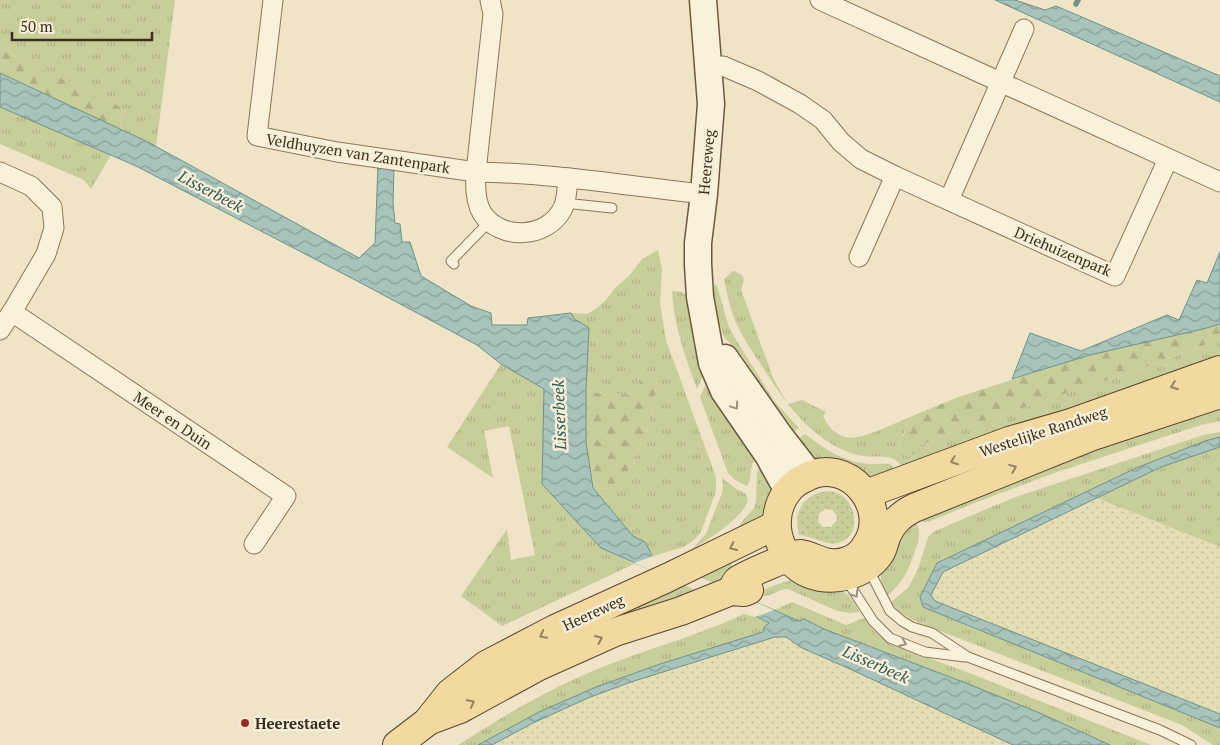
<svg xmlns="http://www.w3.org/2000/svg" width="1220" height="745" viewBox="0 0 1220 745" font-family="'PT Serif',serif">
<style>
.farmland{fill:url(#farmland-dots)}
.grass{fill:url(#grass-tufts)}
.forest{fill:url(#forest-firs)}
.park{fill:url(#park-dots);fill-rule:evenodd}
.water{fill:url(#water-waves);stroke:#6e9289}
.pier{fill:#efe4c7}
.lines{fill:none;stroke-linecap:round;stroke-linejoin:round}
.stream{stroke:#6e9289;stroke-width:5.5}
.lane-casing{stroke:#8c755c;stroke-width:11}
.street-casing{stroke:#8c755c;stroke-width:21}
.secondary-casing{stroke:#6e573f;stroke-width:29}
.primary-casing{stroke:#5a4430;stroke-width:30}
.lane{stroke:#faf1db;stroke-width:9}
.street{stroke:#faf1db;stroke-width:19}
.secondary{stroke:#faf1db;stroke-width:26}
.primary{stroke:#f2d99f;stroke-width:28}
.oneway{stroke:#978360}
.oneway2{stroke:#9b8f7e}
.poi-dot{fill:#9c2a2a;stroke:#f7eed7;stroke-width:2}
.labels{text-anchor:middle;dominant-baseline:central;stroke-width:5;stroke-linejoin:round;paint-order:stroke}
.street-label{font-size:15px;fill:#3c2d20;stroke:#f7eed7}
.poi-label{font-size:15px;font-weight:bold;fill:#3c2d20;stroke:#f7eed7;text-anchor:start}
.water-label{font-size:16px;font-style:italic;fill:#2f5c59;stroke:#f7eed7}
</style>
<defs>
<pattern id="farmland-dots" width="8" height="8" patternUnits="userSpaceOnUse" patternTransform="scale(1.25)"><rect width="8" height="8" fill="#e5deb4"/><path d="M2 2h.1M6 6h.1" fill="none" stroke="#c5bf9a" stroke-width="1.8" stroke-linecap="round"/></pattern>
<pattern id="grass-tufts" width="24" height="20" patternUnits="userSpaceOnUse" patternTransform="scale(1.25)"><rect width="24" height="20" fill="#c8ce9a"/><path d="M3 7l-1-3M5 7V3M7 7l1-3M15 17l-1-3M17 17v-4M19 17l1-3" fill="none" stroke="#adb184"/></pattern>
<pattern id="forest-firs" width="22" height="20" patternUnits="userSpaceOnUse" patternTransform="scale(1.25)"><rect width="22" height="20" fill="#c8ce9a"/><path d="M5 1l3.5 6h-7zM16 11l3.5 6h-7z" fill="#adb184"/></pattern>
<pattern id="park-dots" width="8" height="8" patternUnits="userSpaceOnUse" patternTransform="scale(1.25)"><rect width="8" height="8" fill="#c8ce9a"/><path d="M2 2h.1M6 6h.1" fill="none" stroke="#adb184" stroke-width="1.8" stroke-linecap="round"/></pattern>
<pattern id="water-waves" width="16" height="10" patternUnits="userSpaceOnUse" patternTransform="scale(1.25)"><rect width="16" height="10" fill="#a8c3bb"/><path d="M0 5q4-4 8 0t8 0" fill="none" stroke="#8a9f98"/></pattern>
</defs>
<rect width="100%" height="100%" fill="#efe4c7"/>
<!-- farmland -->
<g class="farmland">
<path d="M 1097,498 L 1220,547 L 1220,714 L 935,601 L 931,595 L 943,572 Z"/>
<path d="M 775,637 L 786,637 L 802,648 L 850,669 L 1013,745 L 492,745 L 533,723 L 588,698 L 631,682 Z"/>
</g>
<!-- grass -->
<g class="grass">
<path d="M 0,0 L 175,0 L 156,147 L 120,129 L 123,108 L 0,49 Z"/>
<path d="M 0,107 L 111,155 L 91,189 L 84,180 L 0,144 Z"/>
<path d="M 658,250 L 662,269 L 660,303 L 666,340 L 716,477 L 716,491 L 701,532 L 694,540 L 684,547 L 653,556 L 645,542 L 633,536 L 593,488 L 609,489 L 634,463 L 646,431 L 653,405 L 658,376 L 637,394 L 606,395 L 586,390 L 589,328 L 580,322 L 575,320 L 571,313 L 587,314 L 597,308 L 606,300 L 616,287 L 629,276 L 642,259 Z"/>
<path d="M 734,271 C 736,272 738,273 740,274 C 747,278 742,285 741,290 L 774,380 L 788,404 L 802,400 L 826,412 L 823,416 C 828,426 834,434 845,437 C 860,442 896,422 912,416 L 903,435 L 917,446 L 975,423 L 1135,371 L 1220,339 L 1220,359 L 904,469 C 893,452 880,458 863,456 C 856,455 847,452 841,449 C 804,431 781,396 760,363 C 752,351 744,340 738,327 C 731,312 727,295 724,279 C 728,277 729,272 734,271 Z"/>
<path d="M 715,285 L 717,285 L 725,314 L 729,327 L 736,340 L 775,402 L 799,428 L 788,437 L 772,415 L 761,385 L 743,357 L 724,337 L 715,310 L 712,293 L 713,287 Z"/>
<path d="M 672,291 L 682,292 L 688,297 L 693,330 L 697,346 L 706,368 L 697,389 C 685,356 674,327 672,291 Z"/>
<path d="M 501,364 L 544,389 L 542,484 L 601,548 L 634,564 L 502,626 L 461,596 L 507,529 L 511,560 L 535,555 L 509,426 L 484,431 L 493,478 L 447,447 Z"/>
<path d="M 710,375 L 755,460 C 748,469 753,478 747,486 L 735,480 L 728,473 L 700,397 Z"/>
<path d="M 1220,406 L 1220,421 L 1201,425 L 1060,471 L 977,502 L 928,522 L 923,522 L 920,513 L 1008,476 Z"/>
<path d="M 1220,432 L 1220,437 L 1205,441 L 1136,468 L 937,563 L 920,597 L 923,607 L 1220,728 L 1220,745 L 1213,745 L 1182,725 L 917,622 L 898,612 L 891,602 L 908,588 L 918,569 L 928,537 L 935,531 L 977,513 L 1013,498 L 1203,435 Z"/>
<path d="M 805,434 C 824,448 838,459 862,463 C 871,465 881,463 890,464 L 896,471 L 871,478 L 865,477 L 813,461 L 792,443 Z"/>
<path d="M 1220,447 L 1220,547 L 1097,498 L 1161,467 Z"/>
<path d="M 765,462 L 774,484 L 768,516 L 740,529 L 740,524 L 754,508 L 756,501 L 757,473 L 759,467 Z"/>
<path d="M 722,478 L 735,488 L 746,494 C 748,498 748,501 746,505 C 739,520 705,542 691,550 L 706,534 L 722,493 L 723,485 Z"/>
<path d="M 913,516 C 915,521 919,526 919,531 C 920,538 917,545 915,551 C 909,570 903,582 888,595 L 883,588 L 881,581 L 881,568 Z"/>
<path d="M 728,556 L 736,574 L 685,596 L 637,610 L 606,621 Z"/>
<path d="M 792,580 C 802,580 834,586 842,591 C 850,595 855,604 860,612 L 850,613 L 837,611 L 788,589 C 779,589 771,597 762,596 L 760,591 L 778,584 Z"/>
<path d="M 792,602 L 846,625 L 864,618 L 874,631 L 890,644 L 967,672 L 1151,745 L 1110,745 L 1042,714 L 971,685 L 824,629 L 804,619 L 799,621 L 774,610 Z"/>
<path d="M 744,614 L 755,617 L 769,623 L 764,627 L 763,632 L 660,664 L 596,687 L 539,712 L 478,745 L 458,745 C 495,721 537,696 577,678 C 631,653 690,639 744,614 Z"/>
</g>
<!-- forest -->
<g class="forest">
<path d="M 0,49 L 123,108 L 120,129 L 0,73 Z"/>
<path d="M 1220,324 L 1220,339 L 1135,371 L 975,423 L 918,446 L 917,451 L 909,457 L 906,456 C 899,440 905,431 912,416 L 961,396 L 1090,355 L 1203,329 Z"/>
<path d="M 644,372 L 658,376 L 653,405 L 646,431 L 634,463 L 624,475 L 609,489 L 593,488 L 586,442 L 586,390 L 606,395 L 636,394 Z"/>
</g>
<!-- park -->
<path class="park" d="M 827,491 C 834,492 840,493 845,498 C 858,511 859,538 838,543 C 826,546 812,536 799,535 C 793,512 803,494 827,491 ZM 825,509 L 832,510 L 837,516 L 836,521 L 831,527 L 823,527 L 818,522 L 819,514 Z"/>
<!-- water -->
<g class="water">
<path d="M 995,0 L 1015,0 L 1045,10 L 1056,6 L 1220,76 L 1220,102 Z"/>
<path d="M 0,73 L 148,142 L 359,258 L 375,243 L 378,165 L 394,167 L 393,203 L 395,223 L 400,224 L 402,242 L 410,242 L 421,276 L 471,306 L 491,313 L 492,325 L 527,325 L 528,318 L 571,313 L 575,320 L 580,322 L 589,328 L 586,390 L 586,442 L 593,488 L 633,536 L 645,542 L 653,557 L 799,621 L 804,619 L 824,629 L 971,685 L 1042,714 L 1110,745 L 1013,745 L 850,669 L 802,648 L 786,637 L 775,637 L 631,682 L 588,698 L 533,723 L 492,745 L 478,745 L 539,712 L 596,687 L 660,664 L 763,632 L 764,627 L 769,623 L 755,616 L 601,548 L 542,484 L 544,389 L 501,364 L 477,345 L 359,282 L 136,166 L 0,107 Z"/>
<path d="M 1220,252 L 1220,324 L 1203,329 L 1090,355 L 1012,379 L 1030,333 L 1081,351 L 1167,315 L 1179,320 L 1197,280 L 1207,283 Z"/>
<path d="M 1220,437 L 1220,447 L 1161,467 L 943,572 L 931,595 L 935,601 L 1220,714 L 1220,728 L 923,607 L 920,597 L 937,563 L 1136,468 L 1205,441 Z"/>
</g>
<!-- pier -->
<path class="pier" d="M 653,556 L 774,610 L 755,617 L 634,563 Z"/>
<g class="lines">
<!-- stream -->
<path class="stream" d="M 1076,4 L 1078,0"/>
<!-- lane casing -->
<g class="lane-casing">
<g id="lane">
<path d="M 564,203 L 612,208"/>
<path d="M 454,264 L 451,261 L 489,222"/>
<path d="M 868,568 L 890,611 L 902,621 L 912,627 L 932,633 L 968,657 L 1160,730 L 1191,745"/>
<path d="M 846,579 L 873,621 L 890,638 L 925,652 L 965,657"/>
</g>
</g>
<!-- street casing -->
<g class="street-casing">
<g id="street">
<path d="M 273,0 L 257,136 L 337,152 L 476,172 C 475,186 475,201 482,213 C 500,241 548,239 563,208 C 567,200 567,188 568,178"/>
<path d="M 490,0 L 493,14 L 476,172 C 552,173 628,186 704,194"/>
<path d="M 820,0 L 1220,182"/>
<path d="M 708,67 L 723,66 L 758,81 L 800,104 L 823,120 L 841,142 L 861,159 L 895,176"/>
<path d="M 0,172 L 31,186 L 52,207 L 54,228 L 46,254 L 12,312 L 0,330"/>
<path d="M 949,200 L 1024,29"/>
<path d="M 859,257 L 895,176 L 1115,276 L 1168,159"/>
<path d="M 12,312 L 286,496 L 254,544"/>
</g>
</g>
<!-- secondary casing -->
<g class="secondary-casing">
<g id="secondary">
<path d="M 703,0 L 711,104 L 704,194 L 698,243 L 698,264 L 700,297 L 712,363 L 724,391 L 768,455 L 788,491"/>
<path d="M 725,358 L 779,435 L 810,475"/>
</g>
</g>
<!-- primary casing -->
<g class="primary-casing">
<g id="primary">
<path d="M 866,494 L 1009,441 L 1071,423 L 1220,370"/>
<path d="M 731,591 C 733,588 735,583 737,581 C 742,576 794,554 800,554 C 809,555 817,560 825,562 C 840,566 857,560 865,547 C 893,508 847,454 805,478 C 798,481 792,485 787,492 C 778,504 775,520 778,535 C 782,552 793,568 810,574 C 834,583 864,575 879,555 C 883,550 884,543 886,537 C 892,523 900,515 914,508 L 1090,437 L 1220,394"/>
<path d="M 428,721 L 460,709 L 539,666 L 615,632 L 681,611 L 731,591 L 744,592 L 749,590"/>
<path d="M 397,745 L 427,722 L 450,693 L 486,665 L 555,629 L 667,578 L 776,525"/>
</g>
</g>
<!-- lane -->
<use href="#lane" class="lane"/>
<!-- street -->
<use href="#street" class="street"/>
<!-- secondary -->
<use href="#secondary" class="secondary"/>
<!-- primary -->
<use href="#primary" class="primary"/>
</g>
<!-- one-way arrows -->
<defs><path id="oneway-chevron" d="M-2-3.5L2.5 0L-2 3.5" fill="none" stroke-width="1.6" stroke-linecap="round" stroke-linejoin="round" transform="scale(1.25)"/></defs>
<g class="oneway">
<use href="#oneway-chevron" transform="translate(1174 386) rotate(160)"/>
<use href="#oneway-chevron" transform="translate(954 461) rotate(159)"/>
<use href="#oneway-chevron" transform="translate(1013 468) rotate(-22)"/>
<use href="#oneway-chevron" transform="translate(733 547) rotate(155)"/>
<use href="#oneway-chevron" transform="translate(543 635) rotate(153)"/>
<use href="#oneway-chevron" transform="translate(599 639) rotate(-24)"/>
<use href="#oneway-chevron" transform="translate(471 703) rotate(-28)"/>
</g>
<g class="oneway2">
<use href="#oneway-chevron" transform="translate(735 406) rotate(56)"/>
<use href="#oneway-chevron" transform="translate(855 594) rotate(58)"/>
<use href="#oneway-chevron" transform="translate(903 643) rotate(23)"/>
</g>
<!-- markers -->
<circle class="poi-dot" cx="245" cy="723" r="5"/>
<g class="labels">
<!-- street labels -->
<g class="street-label">
<text transform="translate(358 153) rotate(9)">Veldhuyzen van Zantenpark</text>
<text transform="translate(706 162) rotate(-85)">Heereweg</text>
<text transform="translate(1063 251) rotate(23)">Driehuizenpark</text>
<text transform="translate(173 420) rotate(34)">Meer en Duin</text>
<text transform="translate(1043 431) rotate(-18)">Westelijke Randweg</text>
<text transform="translate(593 612) rotate(-25)">Heereweg</text>
</g>
<!-- poi labels -->
<g class="poi-label">
<text x="255" y="723">Heerestaete</text>
</g>
<!-- water labels -->
<g class="water-label">
<text transform="translate(211 191) rotate(28)">Lisserbeek</text>
<text transform="translate(559 415) rotate(-92)">Lisserbeek</text>
<text transform="translate(876 664) rotate(24)">Lisserbeek</text>
</g>
</g>
<!-- scale -->
<path d="M12 32v8h140v-8" fill="none" stroke="#3c2d20" stroke-width="2.5"/>
<text x="20" y="32" font-size="15" fill="#3c2d20" stroke="#f7eed7" stroke-width="4" paint-order="stroke">50 m</text>
</svg>
